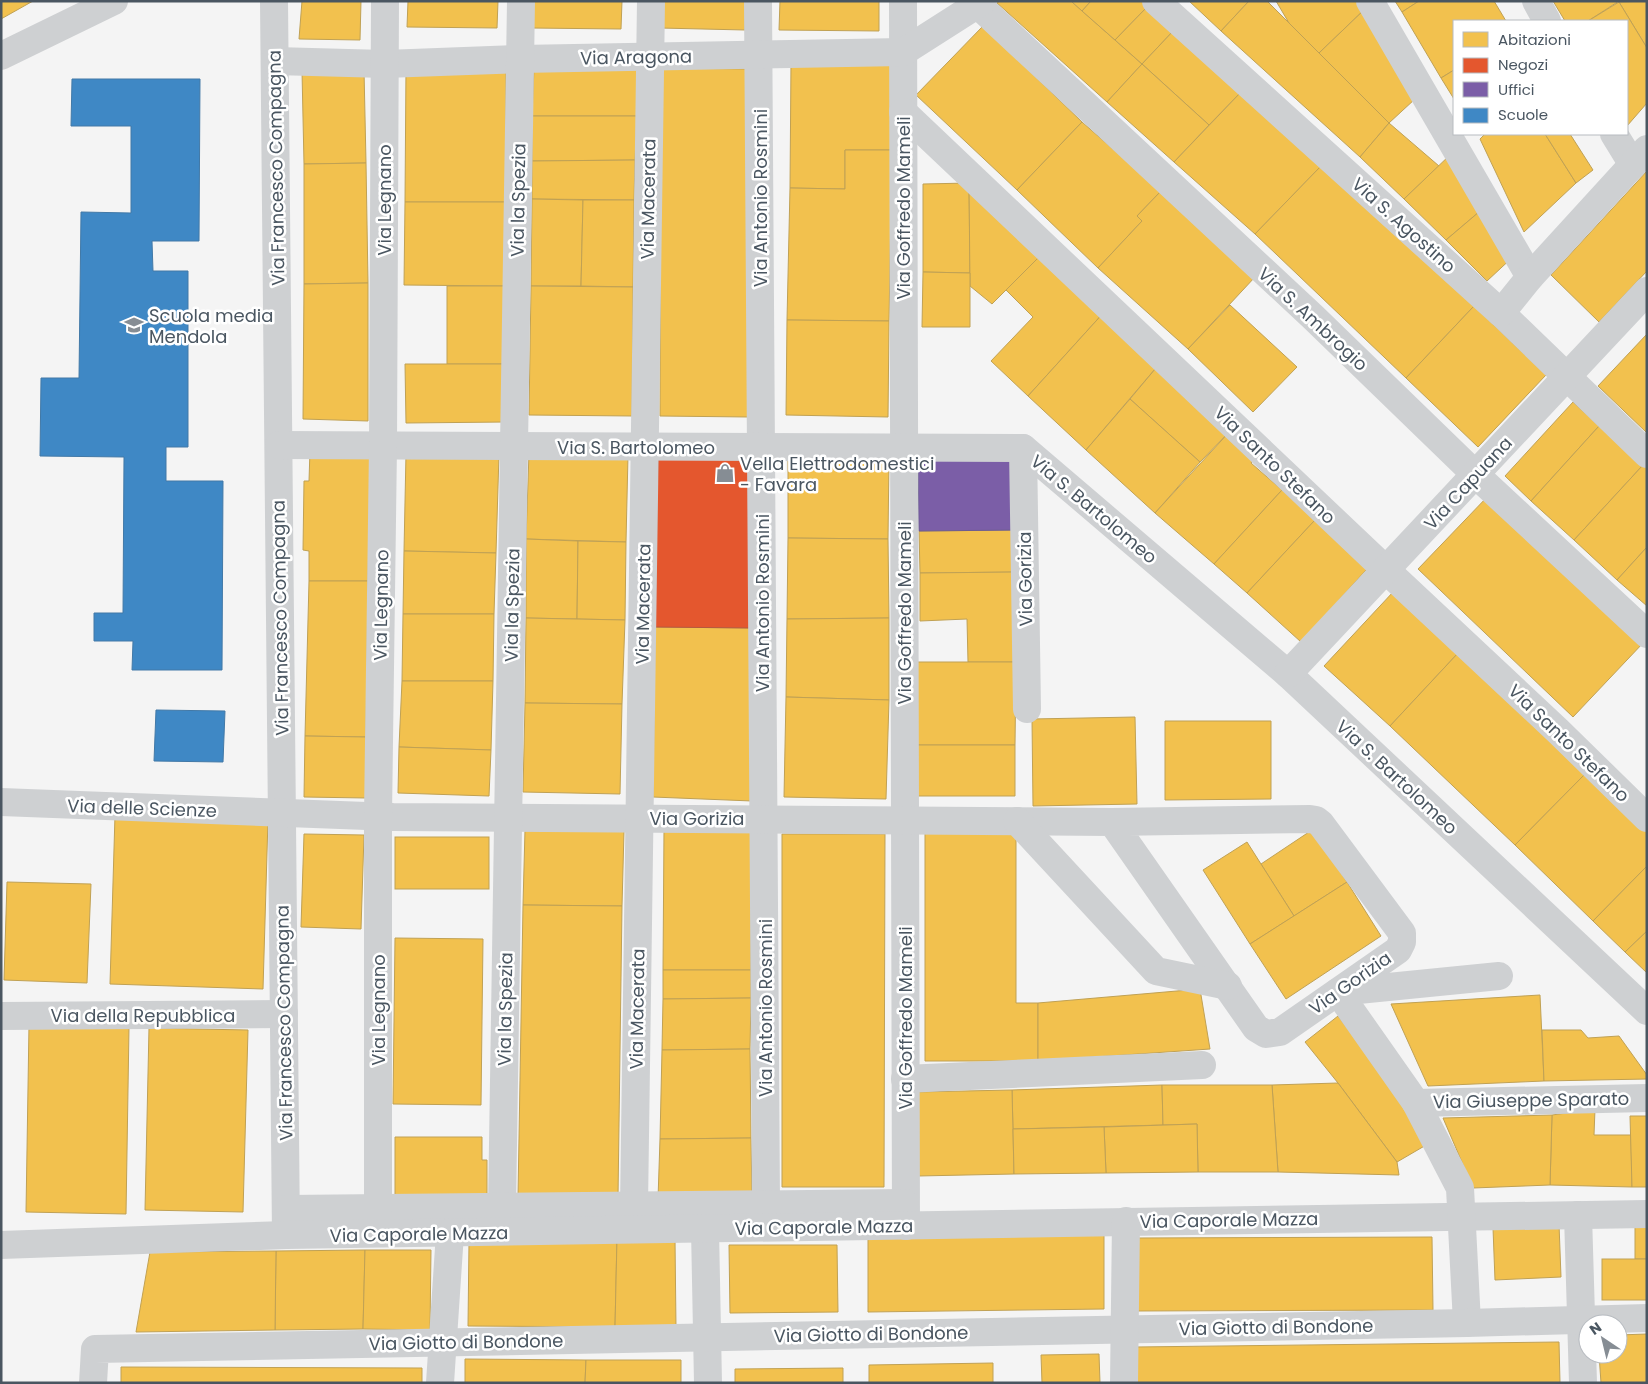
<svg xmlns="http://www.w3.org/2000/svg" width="1648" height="1384" viewBox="0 0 1648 1384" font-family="Poppins,sans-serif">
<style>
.homes{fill:#f2c14e;stroke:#c0a154}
.shops{fill:#e4572e;stroke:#b6573d}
.offices{fill:#7b5ea7;stroke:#6c5c92}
.schools{fill:#3f88c5;stroke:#4279a7}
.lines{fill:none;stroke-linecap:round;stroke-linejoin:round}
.minor{stroke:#ced0d2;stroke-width:28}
.labels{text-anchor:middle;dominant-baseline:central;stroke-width:5;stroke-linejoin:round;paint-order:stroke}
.street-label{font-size:18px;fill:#4a5661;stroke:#fff}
.poi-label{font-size:18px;fill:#4a5661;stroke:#fff;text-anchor:start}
</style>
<rect width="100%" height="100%" fill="#f4f4f4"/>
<!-- homes -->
<g class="homes">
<path d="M 1,1 L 33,1 L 1,19 Z"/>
<path d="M 302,1 L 361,1 L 360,40 L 299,39 Z"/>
<path d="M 408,1 L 498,1 L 497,28 L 407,27 Z"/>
<path d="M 532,1 L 622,1 L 621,29 L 531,28 Z"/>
<path d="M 661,1 L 746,1 L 745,30 L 660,28 Z"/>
<path d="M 780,1 L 879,1 L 879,31 L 779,30 Z"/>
<path d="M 1000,1 L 1071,1 L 1142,64 L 1107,102 L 997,3 Z"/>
<path d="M 1071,1 L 1091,1 L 1082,11 Z"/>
<path d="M 1091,1 L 1143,1 L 1148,6 L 1115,40 L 1082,11 Z"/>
<path d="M 1189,1 L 1249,1 L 1221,31 Z"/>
<path d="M 1249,1 L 1267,1 L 1389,123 L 1360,157 L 1221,31 Z"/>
<path d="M 1276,1 L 1362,1 L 1366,8 L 1319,53 L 1289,23 Z"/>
<path d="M 1395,1 L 1419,1 L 1402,12 Z"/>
<path d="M 1419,1 L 1494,1 L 1506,21 L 1454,21 L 1454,70 L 1441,78 L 1402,12 Z"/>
<path d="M 1553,1 L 1619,1 L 1588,21 L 1565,21 Z"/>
<path d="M 1647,1 L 1647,48 L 1619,2 Z"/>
<path d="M 1619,2 L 1647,48 L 1647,103 L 1627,126 L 1627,21 L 1588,21 Z"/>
<path d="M 1148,6 L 1175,29 L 1142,64 L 1115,40 Z"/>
<path d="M 1366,8 L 1415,99 L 1389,123 L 1319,53 Z"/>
<path d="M 983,26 L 1082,122 L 1017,190 L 916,95 Z"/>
<path d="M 1175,29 L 1242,91 L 1209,125 L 1142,64 Z"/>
<path d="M 791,63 L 892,63 L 892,150 L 845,150 L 845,189 L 790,188 Z"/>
<path d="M 1142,64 L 1209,125 L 1174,162 L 1107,102 Z"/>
<path d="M 534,67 L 637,67 L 637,116 L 532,116 Z"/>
<path d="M 406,68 L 506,68 L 506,202 L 405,202 Z"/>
<path d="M 661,68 L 749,69 L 748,417 L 660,416 Z"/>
<path d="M 364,70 L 366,163 L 304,164 L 302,71 Z"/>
<path d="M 1454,70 L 1454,99 L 1441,78 Z"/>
<path d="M 1242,91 L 1322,165 L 1255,234 L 1174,162 Z"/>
<path d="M 532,116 L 637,116 L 635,160 L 532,161 Z"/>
<path d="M 1082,122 L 1161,191 L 1137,216 L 1142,221 L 1098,268 L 1017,190 Z"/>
<path d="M 1389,123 L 1439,166 L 1404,199 L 1360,157 Z"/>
<path d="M 1485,134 L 1545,134 L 1576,183 L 1524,232 L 1480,139 Z"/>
<path d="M 1545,134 L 1570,134 L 1593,170 L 1576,183 Z"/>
<path d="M 845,150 L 892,150 L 889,321 L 787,320 L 790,188 L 845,189 Z"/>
<path d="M 1452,153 L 1486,206 L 1446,240 L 1404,199 Z"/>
<path d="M 635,160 L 634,200 L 532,199 L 532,161 Z"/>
<path d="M 366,163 L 368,283 L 304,284 L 304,164 Z"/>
<path d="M 1322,165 L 1474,306 L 1406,378 L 1255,234 Z"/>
<path d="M 1647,171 L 1647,271 L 1599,322 L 1551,275 Z"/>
<path d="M 969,183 L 970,273 L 923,272 L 923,184 Z"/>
<path d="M 969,183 L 1043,253 L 992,304 L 970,286 Z"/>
<path d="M 1161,191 L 1255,277 L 1188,349 L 1098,268 L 1142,221 L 1137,216 Z"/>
<path d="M 532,199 L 583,200 L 581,286 L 531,286 Z"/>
<path d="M 583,200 L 634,200 L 633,287 L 581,286 Z"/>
<path d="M 405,202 L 506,202 L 505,286 L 404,285 Z"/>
<path d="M 1486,206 L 1516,254 L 1487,281 L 1446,240 Z"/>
<path d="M 1043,253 L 1106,310 L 1028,396 L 991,361 L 1033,317 L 1006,290 Z"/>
<path d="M 923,272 L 970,273 L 970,327 L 922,327 Z"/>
<path d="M 368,283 L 368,421 L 303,419 L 304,284 Z"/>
<rect x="447" y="286" width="58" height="78"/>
<path d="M 531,286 L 633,287 L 632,416 L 529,415 Z"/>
<path d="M 1230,305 L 1297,367 L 1253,412 L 1188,349 Z"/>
<path d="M 1474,306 L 1546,375 L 1478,447 L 1406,378 Z"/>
<path d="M 1106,310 L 1161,362 L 1086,450 L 1028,396 Z"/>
<path d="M 787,320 L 889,321 L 888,417 L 786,415 Z"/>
<path d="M 1647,334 L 1647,433 L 1598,386 Z"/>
<path d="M 1161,362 L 1232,429 L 1200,462 L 1130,399 Z"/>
<path d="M 405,364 L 505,364 L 505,422 L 406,423 Z"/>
<path d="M 1130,399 L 1200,462 L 1155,513 L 1086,450 Z"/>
<path d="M 1573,402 L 1599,426 L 1531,501 L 1505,476 Z"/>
<path d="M 1599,426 L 1643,465 L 1574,540 L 1531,501 Z"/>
<path d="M 1232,429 L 1259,453 L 1251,463 L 1282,490 L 1214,564 L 1155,513 Z"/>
<path d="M 310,450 L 371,451 L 368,581 L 309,581 L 309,551 L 303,550 L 304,481 L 309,481 Z"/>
<path d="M 529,453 L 628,455 L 626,542 L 526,539 Z"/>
<path d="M 406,454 L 499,454 L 496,553 L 404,551 Z"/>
<path d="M 788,455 L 889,457 L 888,539 L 788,538 Z"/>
<path d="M 1643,465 L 1647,469 L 1647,547 L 1617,580 L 1574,540 Z"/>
<path d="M 1282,490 L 1315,520 L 1247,593 L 1214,564 Z"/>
<path d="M 1489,495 L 1644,642 L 1573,717 L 1418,569 Z"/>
<path d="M 1315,520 L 1367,569 L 1301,642 L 1247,593 Z"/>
<path d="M 1017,530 L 1017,572 L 920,573 L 919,531 Z"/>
<path d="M 788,538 L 888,539 L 889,618 L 787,619 Z"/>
<path d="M 526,539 L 578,541 L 577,619 L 526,618 Z"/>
<path d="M 578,541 L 626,542 L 625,620 L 577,619 Z"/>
<path d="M 1647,547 L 1647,606 L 1617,580 Z"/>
<path d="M 404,551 L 496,553 L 494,614 L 403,614 Z"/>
<path d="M 1017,572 L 1016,662 L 968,662 L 967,619 L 920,621 L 920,573 Z"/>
<path d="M 309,581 L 368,581 L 366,737 L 305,736 Z"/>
<path d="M 1394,591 L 1459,652 L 1390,726 L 1324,666 Z"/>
<path d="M 403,614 L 494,614 L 493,681 L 402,681 Z"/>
<path d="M 526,618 L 625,620 L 622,704 L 525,703 Z"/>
<path d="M 889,618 L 889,700 L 786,697 L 787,619 Z"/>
<path d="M 655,627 L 753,628 L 752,801 L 653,797 Z"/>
<path d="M 1459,652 L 1587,772 L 1515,845 L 1390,726 Z"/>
<path d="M 917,662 L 1016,662 L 1015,745 L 917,745 Z"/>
<path d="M 402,681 L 493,681 L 491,750 L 399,747 Z"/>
<path d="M 786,697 L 889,700 L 886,799 L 784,797 Z"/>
<path d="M 525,703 L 622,704 L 620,794 L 523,792 Z"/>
<path d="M 1135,717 L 1137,804 L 1033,806 L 1032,719 Z"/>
<path d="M 1165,721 L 1271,721 L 1271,799 L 1165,800 Z"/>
<path d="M 305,736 L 366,737 L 366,798 L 304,797 Z"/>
<path d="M 917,745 L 1015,745 L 1015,796 L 916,796 Z"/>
<path d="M 399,747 L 491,750 L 489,796 L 398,793 Z"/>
<path d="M 1587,772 L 1647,831 L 1647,866 L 1593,921 L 1515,845 Z"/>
<path d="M 115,815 L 268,819 L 263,989 L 110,984 Z"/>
<path d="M 925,828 L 1016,828 L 1016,1003 L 1038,1003 L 1038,1061 L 925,1061 Z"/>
<path d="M 525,830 L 624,831 L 622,906 L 523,905 Z"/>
<path d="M 664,830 L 752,830 L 751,970 L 663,970 Z"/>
<path d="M 1312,830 L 1347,882 L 1294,916 L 1261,864 Z"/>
<path d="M 304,834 L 364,835 L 361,929 L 301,927 Z"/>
<path d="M 782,834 L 885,834 L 884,1187 L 782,1187 Z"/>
<rect x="395" y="837" width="94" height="52"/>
<path d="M 1247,842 L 1294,916 L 1250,944 L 1203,870 Z"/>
<path d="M 1647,866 L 1647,931 L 1625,952 L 1593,921 Z"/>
<path d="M 7,882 L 91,884 L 87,983 L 4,980 Z"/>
<path d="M 1347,882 L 1381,936 L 1286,999 L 1250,944 Z"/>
<path d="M 523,905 L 622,906 L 618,1197 L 518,1196 Z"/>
<path d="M 1647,931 L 1647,973 L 1625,952 Z"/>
<path d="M 395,938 L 483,939 L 481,1105 L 393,1104 Z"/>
<path d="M 663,970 L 751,970 L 751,998 L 663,999 Z"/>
<path d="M 1200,989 L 1210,1049 L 1038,1061 L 1038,1003 Z"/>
<path d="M 1540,995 L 1544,1081 L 1428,1086 L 1391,1004 Z"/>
<path d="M 751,998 L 750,1049 L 662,1050 L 663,999 Z"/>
<path d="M 1338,1016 L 1433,1141 L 1397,1162 L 1338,1083 L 1305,1042 Z"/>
<path d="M 29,1025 L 129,1027 L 126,1214 L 26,1212 Z"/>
<path d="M 149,1028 L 248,1030 L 243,1212 L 145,1210 Z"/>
<path d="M 1542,1030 L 1581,1030 L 1588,1038 L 1619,1036 L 1647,1075 L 1647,1079 L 1544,1081 Z"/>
<path d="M 750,1049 L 751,1138 L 660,1139 L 662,1050 Z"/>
<path d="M 1338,1083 L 1397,1162 L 1399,1175 L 1278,1172 L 1272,1085 Z"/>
<path d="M 1162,1085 L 1163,1125 L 1013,1129 L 1012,1090 Z"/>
<path d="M 1162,1085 L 1272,1085 L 1278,1172 L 1198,1172 L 1197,1124 L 1163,1125 Z"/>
<path d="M 1012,1090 L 1014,1174 L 918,1176 L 916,1092 Z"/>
<path d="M 1595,1109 L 1594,1135 L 1631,1135 L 1632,1187 L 1550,1185 L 1552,1115 Z"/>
<path d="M 1552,1115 L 1550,1185 L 1473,1188 L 1443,1118 Z"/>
<path d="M 1630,1116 L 1647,1116 L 1647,1187 L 1632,1187 Z"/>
<path d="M 1197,1124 L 1198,1172 L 1106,1173 L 1104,1127 Z"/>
<path d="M 1104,1127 L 1106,1173 L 1014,1174 L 1013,1129 Z"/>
<path d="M 395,1137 L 482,1137 L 482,1160 L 487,1160 L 487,1198 L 395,1198 Z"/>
<path d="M 751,1138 L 752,1199 L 658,1199 L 660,1139 Z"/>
<path d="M 1559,1224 L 1561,1277 L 1495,1280 L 1493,1228 Z"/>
<rect x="1635" y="1226" width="12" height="33"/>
<path d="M 1104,1235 L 1104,1309 L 868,1312 L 868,1237 Z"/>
<path d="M 1432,1237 L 1433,1310 L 1136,1311 L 1136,1238 Z"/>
<path d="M 617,1238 L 615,1327 L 468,1326 L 469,1243 Z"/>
<path d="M 617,1238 L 675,1239 L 676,1328 L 615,1327 Z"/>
<path d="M 729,1245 L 837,1245 L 838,1312 L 730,1313 Z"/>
<path d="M 365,1250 L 363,1329 L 275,1330 L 276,1251 Z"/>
<path d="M 365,1250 L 431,1250 L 430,1330 L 363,1329 Z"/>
<path d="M 276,1251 L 275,1330 L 136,1332 L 150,1252 Z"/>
<rect x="1602" y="1259" width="45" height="41"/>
<path d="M 1647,1334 L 1647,1383 L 1601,1383 L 1599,1354 L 1618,1354 L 1618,1335 Z"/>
<path d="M 1559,1342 L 1560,1383 L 1135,1383 L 1135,1347 Z"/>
<path d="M 1099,1354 L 1100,1383 L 1042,1383 L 1041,1355 Z"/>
<path d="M 465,1359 L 586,1360 L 585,1383 L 465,1383 Z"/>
<path d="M 586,1360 L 681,1360 L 681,1383 L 585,1383 Z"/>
<path d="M 993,1363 L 993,1383 L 869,1383 L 869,1365 Z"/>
<path d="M 121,1367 L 422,1368 L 422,1383 L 121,1383 Z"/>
<path d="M 843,1368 L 843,1383 L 735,1383 L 735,1369 Z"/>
</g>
<!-- shops -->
<path class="shops" d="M 658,455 L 755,456 L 753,628 L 655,627 Z"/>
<!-- offices -->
<path class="offices" d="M 1015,453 L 1017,530 L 919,531 L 918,454 Z"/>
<!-- schools -->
<g class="schools">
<path d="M 72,79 L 200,79 L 199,241 L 152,241 L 153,271 L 188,271 L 188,447 L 166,447 L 166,481 L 223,481 L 222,670 L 132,670 L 133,641 L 94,641 L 94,613 L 123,613 L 124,457 L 40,456 L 41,378 L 79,378 L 81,212 L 131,213 L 131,126 L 71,126 Z"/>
<path d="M 156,710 L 225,711 L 223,762 L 154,761 Z"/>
</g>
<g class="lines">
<!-- minor -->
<g class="minor">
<path d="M 274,1 L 286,1235"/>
<path d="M 758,1 L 766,1205"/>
<path d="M 903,1 L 906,1226"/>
<path d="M 1156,1 L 1501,313 L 1647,454"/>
<path d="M 1370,1 L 1530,277"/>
<path d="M 1536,1 L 1547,21"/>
<path d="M 978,5 L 1313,317 L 1476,475 L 1647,634"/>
<path d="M 1,56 L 114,1"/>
<path d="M 275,61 L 385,64 L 520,59 L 903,52 L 983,1"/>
<path d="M 903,112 L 1386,570 L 1558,731 L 1647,818"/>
<path d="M 1614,134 L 1633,165"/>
<path d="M 1501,313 L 1530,277 L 1647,149"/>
<path d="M 279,445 L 1023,448 L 1288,674 L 1647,1011"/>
<path d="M 1023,448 L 1027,709"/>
<path d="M 1288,674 L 1647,291"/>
<path d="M 1,802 L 393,817 L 1112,822 L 1310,819 L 1316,820 L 1321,824 L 1402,933 L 1402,942 L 1398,950 L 1280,1032 L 1266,1034 L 1256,1028 L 1112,822"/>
<path d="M 1017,821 L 1156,971 L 1228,986"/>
<path d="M 1,1016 L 284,1014"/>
<path d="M 905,1079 L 1202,1065"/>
<path d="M 1416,1103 L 1647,1098"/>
<path d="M 634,1207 L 651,1"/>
<path d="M 502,1208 L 521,1"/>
<path d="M 286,1209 L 905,1203"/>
<path d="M 378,1209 L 378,816 L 383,446 L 385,1"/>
<path d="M 1578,1215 L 1583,1383"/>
<path d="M 705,1229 L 708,1383"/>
<path d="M 1,1245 L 286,1235 L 1647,1214"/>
<path d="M 1467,1323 L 1460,1188 L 1416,1103 L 1338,992 L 1499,976"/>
<path d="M 93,1383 L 95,1349 L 1467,1323 L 1647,1318"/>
<path d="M 440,1383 L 450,1233"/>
<path d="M 1124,1383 L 1126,1221"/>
</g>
</g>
<!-- icons -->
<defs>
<g id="school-bare" transform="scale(1.5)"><path d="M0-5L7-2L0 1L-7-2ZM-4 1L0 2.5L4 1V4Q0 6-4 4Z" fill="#868d94" stroke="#fff" stroke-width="2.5" paint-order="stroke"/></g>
<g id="shop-bare" transform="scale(1.5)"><path d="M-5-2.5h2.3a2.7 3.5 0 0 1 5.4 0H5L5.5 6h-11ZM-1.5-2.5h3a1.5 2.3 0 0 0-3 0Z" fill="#868d94" stroke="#fff" stroke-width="2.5" paint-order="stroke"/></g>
</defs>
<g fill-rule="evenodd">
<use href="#school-bare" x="134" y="325"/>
<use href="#shop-bare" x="725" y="473"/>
</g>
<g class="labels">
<!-- street labels -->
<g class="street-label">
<text transform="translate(636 57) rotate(-1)">Via Aragona</text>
<text transform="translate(276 168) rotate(-91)">Via Francesco Compagna</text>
<text transform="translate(760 198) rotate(-90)">Via Antonio Rosmini</text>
<text transform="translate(648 199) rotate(-89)">Via Macerata</text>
<text transform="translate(384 200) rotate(-90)">Via Legnano</text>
<text transform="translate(518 200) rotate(-89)">Via la Spezia</text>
<text transform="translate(903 208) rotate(-90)">Via Goffredo Mameli</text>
<text transform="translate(1404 225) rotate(42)">Via S. Agostino</text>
<text transform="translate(1313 319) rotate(43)">Via S. Ambrogio</text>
<text x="636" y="447">Via S. Bartolomeo</text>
<text transform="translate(1275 465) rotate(44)">Via Santo Stefano</text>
<text transform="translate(1468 483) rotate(-47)">Via Capuana</text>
<text transform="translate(1094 509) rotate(40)">Via S. Bartolomeo</text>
<text transform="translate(1025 579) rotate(-91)">Via Gorizia</text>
<text transform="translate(762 603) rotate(-90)">Via Antonio Rosmini</text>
<text transform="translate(643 604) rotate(-89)">Via Macerata</text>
<text transform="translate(381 605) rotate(-89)">Via Legnano</text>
<text transform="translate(512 605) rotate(-89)">Via la Spezia</text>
<text transform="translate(904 613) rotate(-90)">Via Goffredo Mameli</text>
<text transform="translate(280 618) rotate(-91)">Via Francesco Compagna</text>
<text transform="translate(1569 743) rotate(44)">Via Santo Stefano</text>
<text transform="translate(1397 777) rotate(43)">Via S. Bartolomeo</text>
<text transform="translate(142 808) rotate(2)">Via delle Scienze</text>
<text x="697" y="818">Via Gorizia</text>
<text transform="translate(1350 983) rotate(-35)">Via Gorizia</text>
<text transform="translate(765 1008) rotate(-90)">Via Antonio Rosmini</text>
<text transform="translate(505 1009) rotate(-89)">Via la Spezia</text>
<text transform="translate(637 1009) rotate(-89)">Via Macerata</text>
<text transform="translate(378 1010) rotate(-90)">Via Legnano</text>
<text x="143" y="1015">Via della Repubblica</text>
<text transform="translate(905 1018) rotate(-90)">Via Goffredo Mameli</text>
<text transform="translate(284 1023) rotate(-91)">Via Francesco Compagna</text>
<text transform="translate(1531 1100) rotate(-1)">Via Giuseppe Sparato</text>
<text transform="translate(1229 1220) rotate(-1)">Via Caporale Mazza</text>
<text transform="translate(824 1227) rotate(-1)">Via Caporale Mazza</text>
<text transform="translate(419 1234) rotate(-1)">Via Caporale Mazza</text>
<text transform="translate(1276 1327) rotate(-1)">Via Giotto di Bondone</text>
<text transform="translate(871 1334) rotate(-1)">Via Giotto di Bondone</text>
<text transform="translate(466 1342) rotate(-1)">Via Giotto di Bondone</text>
</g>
<!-- poi labels -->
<g class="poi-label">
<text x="149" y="315">Scuola media<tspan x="149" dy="21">Mendola</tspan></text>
<text x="740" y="463">Vella Elettrodomestici<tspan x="740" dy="21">- Favara</tspan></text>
</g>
</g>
<!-- border -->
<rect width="1648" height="1384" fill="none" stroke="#4a5661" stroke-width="5"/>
<!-- legend -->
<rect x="1453" y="20" width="175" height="115" fill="#ffffff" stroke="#b7bbc0"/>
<rect x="1463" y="32" width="25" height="15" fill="#f2c14e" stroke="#b7bbc0"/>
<text x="1498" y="45" font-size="15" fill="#4a5661">Abitazioni</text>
<rect x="1463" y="58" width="25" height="15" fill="#e4572e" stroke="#b7bbc0"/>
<text x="1498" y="70" font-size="15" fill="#4a5661">Negozi</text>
<rect x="1463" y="82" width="25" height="15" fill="#7b5ea7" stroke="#b7bbc0"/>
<text x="1498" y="95" font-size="15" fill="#4a5661">Uffici</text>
<rect x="1463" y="108" width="25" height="15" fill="#3f88c5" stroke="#b7bbc0"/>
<text x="1498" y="120" font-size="15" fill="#4a5661">Scuole</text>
<!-- north arrow -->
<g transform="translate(1603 1339) rotate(325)"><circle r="24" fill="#ffffff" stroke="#b7bbc0"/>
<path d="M0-4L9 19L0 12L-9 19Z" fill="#868d94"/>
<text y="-8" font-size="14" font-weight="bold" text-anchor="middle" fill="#4a5661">N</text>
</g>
</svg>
